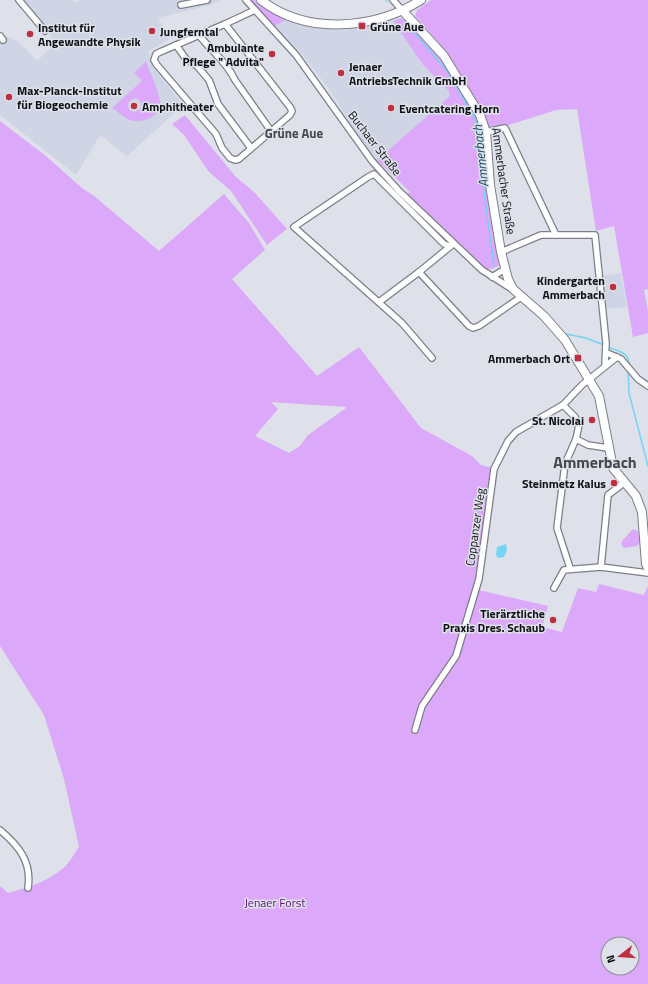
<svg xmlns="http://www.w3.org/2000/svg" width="648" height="984" viewBox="0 0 648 984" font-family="'Titillium Web',sans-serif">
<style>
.built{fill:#cfd5e5}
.green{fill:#dca8f9;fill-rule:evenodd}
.water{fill:#73d4f6}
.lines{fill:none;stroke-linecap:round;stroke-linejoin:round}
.stream{stroke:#73d4f6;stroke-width:1.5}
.street-casing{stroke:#7b7f87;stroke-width:8}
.secondary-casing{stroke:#7b7f87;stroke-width:10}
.street{stroke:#fff;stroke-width:5.5}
.secondary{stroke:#fff;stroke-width:8}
.poi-dot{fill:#bf2f3f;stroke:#dee1ea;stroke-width:1.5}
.labels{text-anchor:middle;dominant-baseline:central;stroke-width:3;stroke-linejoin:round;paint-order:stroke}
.poi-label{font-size:12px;font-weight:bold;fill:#0f1114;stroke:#dee1ea;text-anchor:start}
.street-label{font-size:12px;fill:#0f1114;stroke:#dee1ea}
.park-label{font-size:12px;fill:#5b1679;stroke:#dee1ea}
.neighbourhood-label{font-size:13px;font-weight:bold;fill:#44474e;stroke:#dee1ea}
.water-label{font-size:13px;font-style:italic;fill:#114a5c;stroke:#dee1ea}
.district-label{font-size:16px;font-weight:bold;fill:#44474e;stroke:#dee1ea}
</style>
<rect width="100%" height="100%" fill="#dee1ea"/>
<!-- built -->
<g class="built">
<path d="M 22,0 L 72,0 L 76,3 L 80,0 L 220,0 L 210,5 L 158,18 L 170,39 L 148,51 L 153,67 L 181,102 L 181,107 L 127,156 L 100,135 L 76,175 L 0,115 L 0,33 L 19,42 L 37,61 L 55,44 L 50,33 L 23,4 Z"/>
<path d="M 287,19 L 312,28 L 343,30 L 393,21 L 423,65 L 449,91 L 449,97 L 377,160 L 355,132 L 330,90 L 300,52 L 275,26 Z"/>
<path d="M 621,273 L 627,307 L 604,309 L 602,276 Z"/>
</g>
<!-- green -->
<g class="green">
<path d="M 248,0 L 255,0 L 287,19 L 275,26 Z"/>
<path d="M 431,0 L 648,0 L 648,289 L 644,290 L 648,310 L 648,333 L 633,337 L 614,226 L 596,231 L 577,109 L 556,110 L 496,129 L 490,129 L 465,80 L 438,42 L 415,16 L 417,10 Z"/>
<path d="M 401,18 L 411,24 L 437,54 L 459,84 L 485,133 L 490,209 L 500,265 L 492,269 L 484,269 L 406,195 L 410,192 L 377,160 L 449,97 L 449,91 L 423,65 L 393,21 Z"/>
<path d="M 146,61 C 150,73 159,90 160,102 C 161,118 139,125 128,119 C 122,116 117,111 112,108 L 142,81 L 134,73 ZM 135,98 C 141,100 143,104 141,109 L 135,112 L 129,110 L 128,105 L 129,101 Z"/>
<path d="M 185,115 L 235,176 L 255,193 L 287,229 L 267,245 L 231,191 L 209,172 L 184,135 L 172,124 Z"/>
<path d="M 0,121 L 46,156 L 83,189 L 93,195 L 159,251 L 224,194 L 249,223 L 265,250 L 232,279 L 317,376 L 359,347 L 421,428 L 472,456 L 481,465 L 493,468 L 479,570 L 474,589 L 548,606 L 542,627 L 562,632 L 578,588 L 596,592 L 599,584 L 644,595 L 648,586 L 648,984 L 0,984 L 0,886 L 8,893 C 26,888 47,882 62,869 C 69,864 74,854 79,847 L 64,779 L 44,715 L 0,646 ZM 271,402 L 346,407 L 346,408 L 308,435 L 300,446 L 289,453 L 255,436 L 278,409 ZM 608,944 L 632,944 L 632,968 L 608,968 Z"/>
<path d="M 633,529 L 638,531 L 640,542 L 637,546 L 624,548 L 621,544 L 622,541 Z"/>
</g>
<!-- water -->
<path class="water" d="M 506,544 L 507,550 L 504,557 L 498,558 L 496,555 L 497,547 Z"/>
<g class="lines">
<!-- stream -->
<g class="stream">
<path d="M 386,0 L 387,1"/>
<path d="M 405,22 L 448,72 L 476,120 L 481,138 L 481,169 L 494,266"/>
<path d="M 566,334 L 586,338 L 604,345"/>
<path d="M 607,347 C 618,351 630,352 629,366"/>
<path d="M 628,369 L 629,393 L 648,466"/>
</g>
<!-- street casing -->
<g class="street-casing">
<g id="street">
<path d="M 19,0 L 45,31"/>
<path d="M 246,0 L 296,55 L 372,161 L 399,191 L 482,270 L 512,289"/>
<path d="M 393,0 L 402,10"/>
<path d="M 181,5 L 207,0"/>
<path d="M 225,24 L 290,107 L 292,111 L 290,115 L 239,159 L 235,160 L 230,158 L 222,148 L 216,134 L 157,65 L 154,60 L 156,54 L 160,52 Z"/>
<path d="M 225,24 L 255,10"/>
<path d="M 199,35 C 211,51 227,62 235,80 L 271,131"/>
<path d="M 0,36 L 3,40"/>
<path d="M 176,45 L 186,59 L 197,66 L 209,80 L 218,104 L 251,148"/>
<path d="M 486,132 L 505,128 L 556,235"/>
<path d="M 452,245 L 419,272 L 469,326 L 473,328 L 479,326 L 521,297"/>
<path d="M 501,252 L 541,235 L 595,235 L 606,343 L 605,366"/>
<path d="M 492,277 L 505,269"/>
<path d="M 379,302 L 419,272"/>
<path d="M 607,353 L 621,359 L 638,379 L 648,386"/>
<path d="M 432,358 L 402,323 L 294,227 L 368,177 L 374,174 L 444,244 L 450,246"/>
<path d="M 563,405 L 575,417 L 579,425 L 576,439 L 565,464 L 557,528 L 570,568"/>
<path d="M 576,439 L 588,445 L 608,448"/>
<path d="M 601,567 L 608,495 L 625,482"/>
<path d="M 554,588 L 564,570 L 601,567 L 648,573"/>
<path d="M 415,730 L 422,706 L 456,656 L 479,579 L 494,469 L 508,441 L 516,432 L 563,405 L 582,385 L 617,357"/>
<path d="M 0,830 C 19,846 32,862 28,888"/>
</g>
</g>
<!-- secondary casing -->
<g class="secondary-casing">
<g id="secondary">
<path d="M 261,0 C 306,35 374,30 421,0"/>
<path d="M 402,10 L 444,56 L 480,115 L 486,132 L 490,185 L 501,252 L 508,279 L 513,289 L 544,316 L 565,340 L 599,396 L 613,468 L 636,496 L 642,512 L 646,564 L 648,568"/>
</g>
</g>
<!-- street -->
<use href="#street" class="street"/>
<!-- secondary -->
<use href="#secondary" class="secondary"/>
</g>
<!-- markers -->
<g class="poi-dot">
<rect x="358" y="22" width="8" height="8" rx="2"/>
<circle cx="152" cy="31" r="4"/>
<circle cx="30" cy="34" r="4"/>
<circle cx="272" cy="54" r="4"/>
<circle cx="341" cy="73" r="4"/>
<circle cx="9" cy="97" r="4"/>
<circle cx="134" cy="106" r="4"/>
<circle cx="391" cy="108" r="4"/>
<circle cx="613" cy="287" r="4"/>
<rect x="574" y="354" width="8" height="8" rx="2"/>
<circle cx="592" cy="420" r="4"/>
<circle cx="614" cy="483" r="4"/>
<circle cx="553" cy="620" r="4"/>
</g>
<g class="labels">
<!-- poi labels -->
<g class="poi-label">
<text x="370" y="26">Grüne Aue</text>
<text x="38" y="27">Institut für<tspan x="38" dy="14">Angewandte Physik</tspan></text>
<text x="160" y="31">Jungferntal</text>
<text x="264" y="47" text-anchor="end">Ambulante<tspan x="264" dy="14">Pflege " Advita"</tspan></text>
<text x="349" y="66">Jenaer<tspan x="349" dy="14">AntriebsTechnik GmbH</tspan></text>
<text x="17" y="90">Max-Planck-Institut<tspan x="17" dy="14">für Biogeochemie</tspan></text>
<text x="142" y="106">Amphitheater</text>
<text x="399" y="108">Eventcatering Horn</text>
<text x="605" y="280" text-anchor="end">Kindergarten<tspan x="605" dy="14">Ammerbach</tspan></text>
<text x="570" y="358" text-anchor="end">Ammerbach Ort</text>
<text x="584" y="420" text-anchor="end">St. Nicolai</text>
<text x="606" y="483" text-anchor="end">Steinmetz Kalus</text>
<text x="545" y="613" text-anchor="end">Tierärztliche<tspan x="545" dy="14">Praxis Dres. Schaub</tspan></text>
</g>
<!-- street labels -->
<g class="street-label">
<text transform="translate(375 143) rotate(52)">Buchaer Straße</text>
<text transform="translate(504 181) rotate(82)">Ammerbacher Straße</text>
<text transform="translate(475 527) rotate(-82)">Coppanzer Weg</text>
</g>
<!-- park labels -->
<g class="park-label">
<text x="275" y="902">Jenaer Forst</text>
</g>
<!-- neighbourhood labels -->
<g class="neighbourhood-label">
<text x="294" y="133">Grüne Aue</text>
</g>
<!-- water labels -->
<g class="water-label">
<text transform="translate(480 156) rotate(-96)">Ammerbach</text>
</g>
<!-- district labels -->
<g class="district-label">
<text x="595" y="462">Ammerbach</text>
</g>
</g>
<!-- north arrow -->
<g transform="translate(620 956) rotate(253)"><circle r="19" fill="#dee1ea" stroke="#8b8e94"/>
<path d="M0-3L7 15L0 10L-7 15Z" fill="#bf2f3f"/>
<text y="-6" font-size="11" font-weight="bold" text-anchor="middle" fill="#0f1114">N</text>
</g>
</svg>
